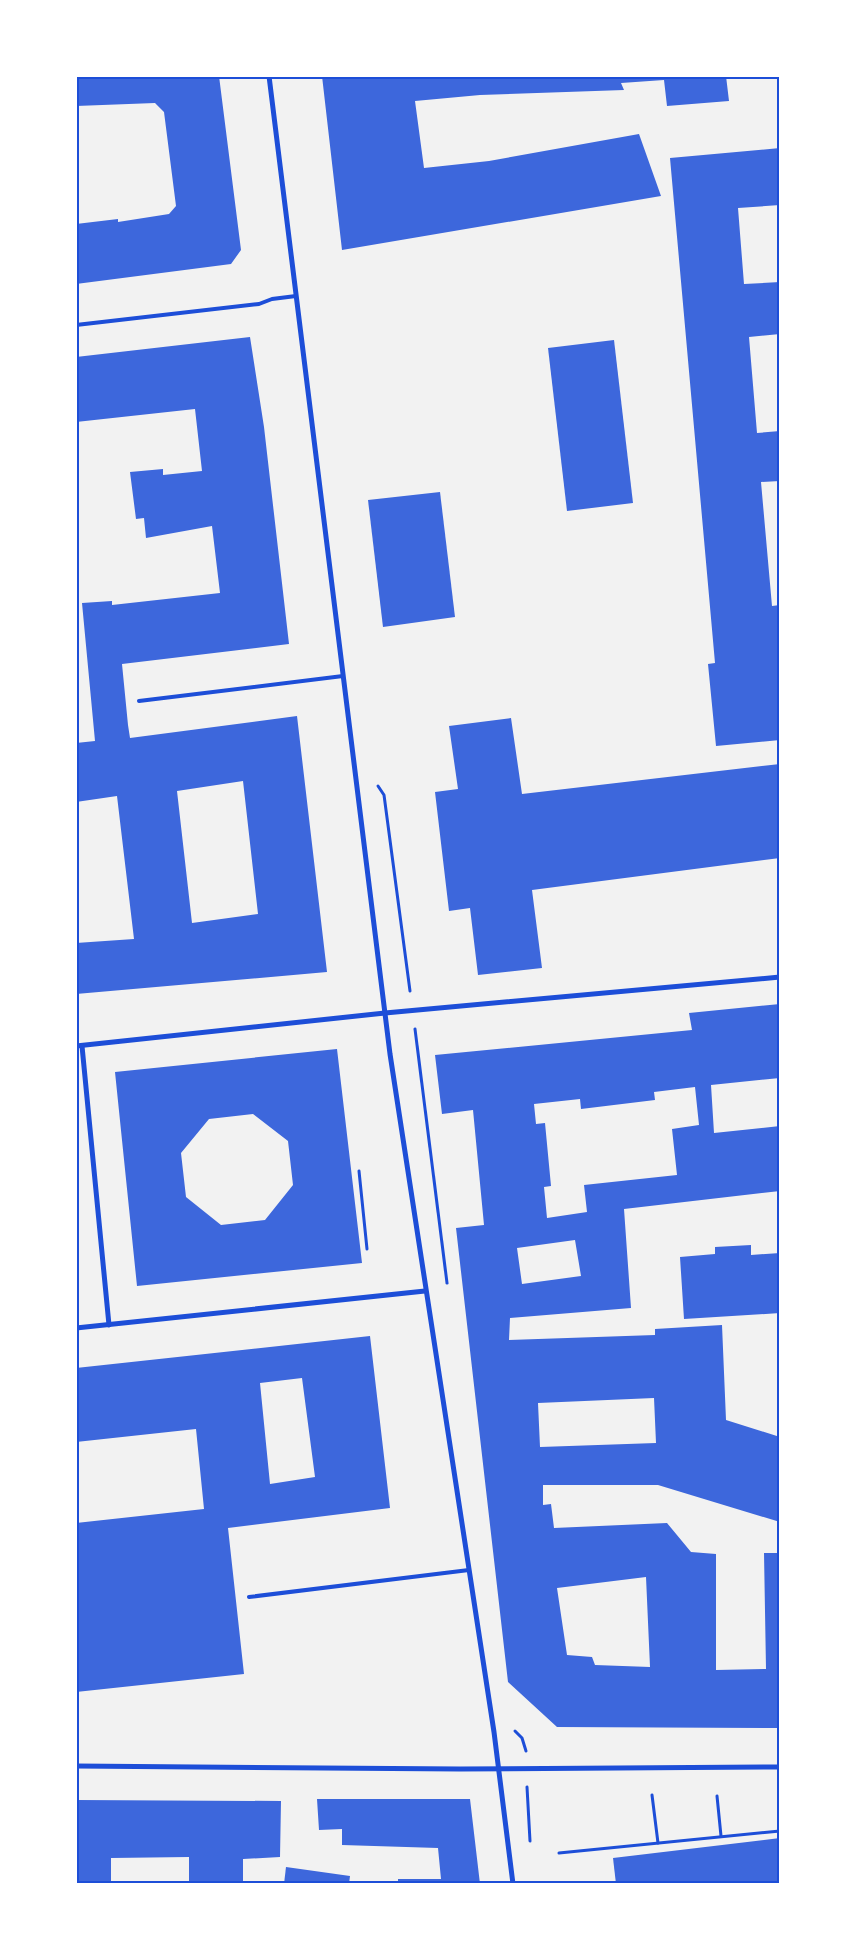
<svg xmlns="http://www.w3.org/2000/svg" width="856" height="1960" viewBox="0 0 856 1960" font-family="'Space Grotesk',sans-serif">
<style>
.building{fill:#3d67dc;fill-rule:evenodd}
.lines{fill:none;stroke-linecap:round;stroke-linejoin:round}
.path{stroke:#1d4ed8;stroke-width:3}
.service{stroke:#1d4ed8;stroke-width:4}
.minor{stroke:#1d4ed8;stroke-width:5}
.neatline{fill:none;stroke:#1d4ed8;stroke-width:2}
</style>
<rect width="100%" height="100%" fill="#f2f2f2"/>
<!-- building -->
<g class="building">
<path d="M 76,76 L 219,76 L 241,250 L 231,264 L 76,284 L 76,224 L 118,219 L 118,222 L 169,214 L 176,206 L 164,112 L 155,103 L 76,106 Z"/>
<path d="M 322,76 L 726,76 L 729,101 L 667,106 L 664,80 L 621,83 L 624,90 L 480,95 L 415,101 L 424,168 L 489,161 L 639,134 L 661,196 L 342,250 Z"/>
<path d="M 780,148 L 780,205 L 738,208 L 744,284 L 780,282 L 780,334 L 749,337 L 757,433 L 780,431 L 780,481 L 761,482 L 772,606 L 780,605 L 780,740 L 716,746 L 708,664 L 715,663 L 670,158 Z"/>
<path d="M 250,337 L 264,427 L 289,644 L 122,664 L 128,725 L 130,738 L 297,716 L 327,972 L 76,994 L 76,943 L 134,939 L 117,796 L 76,802 L 76,743 L 95,741 L 82,603 L 112,601 L 112,605 L 220,593 L 212,526 L 146,538 L 144,518 L 136,519 L 130,472 L 163,469 L 163,475 L 202,471 L 195,409 L 76,422 L 76,357 ZM 243,781 L 258,914 L 192,923 L 177,791 Z"/>
<path d="M 614,340 L 633,503 L 567,511 L 548,348 Z"/>
<path d="M 440,492 L 455,617 L 383,627 L 368,500 Z"/>
<path d="M 511,718 L 522,794 L 780,764 L 780,858 L 532,890 L 542,968 L 478,975 L 470,908 L 449,911 L 435,792 L 458,789 L 449,726 Z"/>
<path d="M 780,1004 L 780,1078 L 711,1085 L 714,1133 L 780,1126 L 780,1191 L 624,1209 L 631,1308 L 510,1318 L 509,1340 L 655,1335 L 655,1329 L 722,1325 L 726,1420 L 780,1437 L 780,1522 L 658,1485 L 543,1485 L 543,1505 L 551,1504 L 554,1528 L 667,1523 L 691,1552 L 716,1554 L 716,1670 L 766,1669 L 764,1553 L 780,1553 L 780,1728 L 557,1727 L 508,1682 L 456,1228 L 484,1225 L 473,1110 L 442,1114 L 435,1055 L 692,1030 L 689,1013 ZM 695,1087 L 699,1125 L 672,1129 L 677,1175 L 584,1185 L 587,1212 L 547,1218 L 544,1187 L 551,1186 L 545,1123 L 536,1124 L 534,1104 L 580,1099 L 581,1109 L 655,1100 L 654,1092 ZM 575,1240 L 581,1276 L 522,1284 L 517,1248 ZM 654,1398 L 656,1443 L 540,1447 L 538,1403 ZM 646,1577 L 650,1667 L 595,1665 L 592,1657 L 567,1655 L 557,1588 Z"/>
<path d="M 337,1049 L 362,1263 L 137,1286 L 115,1072 ZM 253,1114 L 288,1141 L 293,1185 L 265,1220 L 221,1225 L 186,1197 L 181,1153 L 209,1119 Z"/>
<path d="M 751,1245 L 751,1255 L 780,1253 L 780,1313 L 684,1319 L 680,1257 L 715,1254 L 715,1247 Z"/>
<path d="M 370,1336 L 390,1508 L 228,1528 L 244,1674 L 76,1692 L 76,1523 L 204,1509 L 196,1429 L 76,1442 L 76,1368 ZM 302,1378 L 315,1477 L 270,1484 L 260,1383 Z"/>
<path d="M 317,1799 L 470,1799 L 480,1884 L 398,1884 L 398,1879 L 441,1879 L 438,1848 L 342,1845 L 342,1829 L 319,1830 Z"/>
<path d="M 76,1800 L 281,1801 L 280,1857 L 243,1859 L 243,1884 L 189,1884 L 189,1857 L 111,1858 L 111,1884 L 79,1884 L 79,1857 L 76,1857 Z"/>
<path d="M 780,1838 L 780,1884 L 616,1884 L 613,1858 Z"/>
<path d="M 286,1867 L 350,1876 L 349,1884 L 284,1884 Z"/>
</g>
<g class="lines">
<!-- path -->
<g class="path">
<path d="M 378,786 L 384,795 L 410,991"/>
<path d="M 415,1029 L 447,1283"/>
<path d="M 359,1171 L 367,1249"/>
<path d="M 515,1731 L 522,1738 L 526,1751"/>
<path d="M 527,1787 L 530,1841"/>
<path d="M 652,1795 L 658,1843"/>
<path d="M 717,1796 L 721,1836"/>
<path d="M 559,1853 L 780,1831"/>
</g>
<!-- service -->
<g class="service">
<path d="M 76,325 L 259,304 L 272,299 L 296,296"/>
<path d="M 139,701 L 343,676"/>
<path d="M 249,1597 L 469,1570"/>
</g>
<!-- minor -->
<g class="minor">
<path d="M 269,76 L 390,1054 L 494,1732 L 513,1884"/>
<path d="M 76,1046 L 385,1013 L 780,977"/>
<path d="M 82,1046 L 109,1325"/>
<path d="M 76,1328 L 425,1291"/>
<path d="M 76,1766 L 460,1769 L 780,1767"/>
</g>
</g>
<!-- border -->
<rect width="856" height="1960" fill="none" stroke="#ffffff" stroke-width="155"/>
<rect x="78" y="78" width="700" height="1804" class="neatline"/>
</svg>
